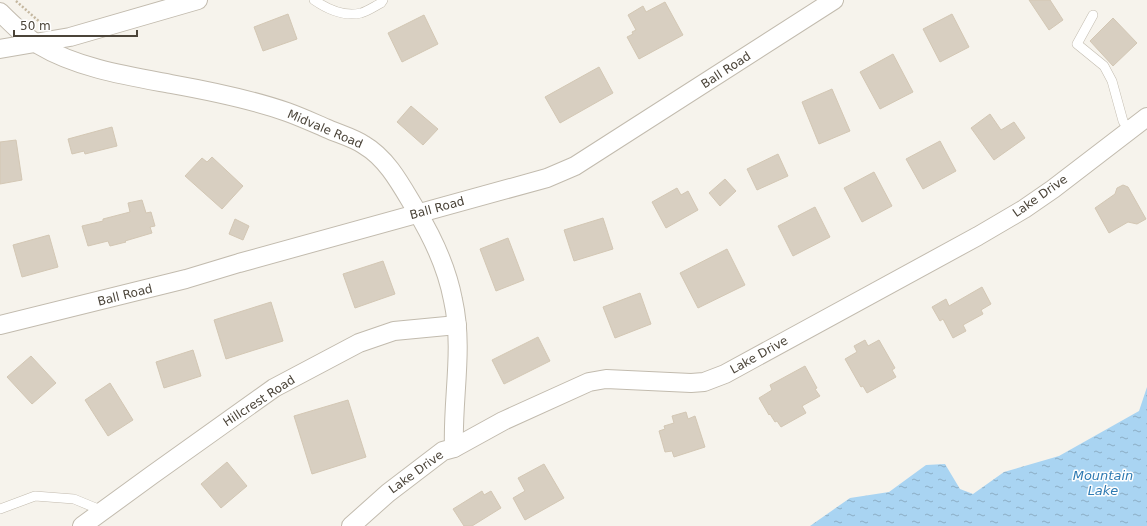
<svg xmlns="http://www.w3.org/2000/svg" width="1147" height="526" viewBox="0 0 1147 526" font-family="'DejaVu Sans',sans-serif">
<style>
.water{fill:url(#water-ripples)}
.building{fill:#d8cfc1;stroke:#d3c7b4}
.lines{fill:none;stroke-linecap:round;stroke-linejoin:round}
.lane-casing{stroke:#c2bbae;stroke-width:10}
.street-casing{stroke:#c2bbae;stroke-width:20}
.path{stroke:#c4b79f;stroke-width:2.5;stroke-dasharray:2 2;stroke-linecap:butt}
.lane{stroke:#fff;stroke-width:9}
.street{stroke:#fff;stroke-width:18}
.labels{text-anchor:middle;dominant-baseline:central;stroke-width:3;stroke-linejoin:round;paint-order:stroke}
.street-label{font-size:12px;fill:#4b4439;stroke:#fff}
.water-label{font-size:13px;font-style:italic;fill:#2e7ab2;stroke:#fff}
</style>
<defs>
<pattern id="water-ripples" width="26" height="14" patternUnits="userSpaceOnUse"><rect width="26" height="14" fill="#a9d4f2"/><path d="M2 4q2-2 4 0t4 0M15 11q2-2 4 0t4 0" fill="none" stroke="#8caec5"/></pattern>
</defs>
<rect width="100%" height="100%" fill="#f6f3ec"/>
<!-- water -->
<path class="water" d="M 1147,387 L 1147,526 L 810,526 L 850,498 L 889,492 L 926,465 L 945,464 L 960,489 L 973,494 L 1004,472 L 1059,456 L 1139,411 Z"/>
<!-- building -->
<g class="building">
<path d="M 1029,0 L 1050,0 L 1063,20 L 1049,30 Z"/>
<path d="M 665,2 L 683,35 L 639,59 L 627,37 L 633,34 L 632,32 L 636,30 L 628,15 L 643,6 L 646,12 Z"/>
<path d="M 288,14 L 297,39 L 263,51 L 254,27 Z"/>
<path d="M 952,14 L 969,47 L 940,62 L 923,29 Z"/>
<path d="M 424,15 L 438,44 L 402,62 L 388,33 Z"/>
<path d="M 1113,18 L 1137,43 L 1113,66 L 1090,41 Z"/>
<path d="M 893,54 L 913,92 L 880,109 L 860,72 Z"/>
<path d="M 599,67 L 613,93 L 560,123 L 545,97 Z"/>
<path d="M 832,89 L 850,131 L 819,144 L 802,102 Z"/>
<path d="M 411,106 L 438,129 L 423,145 L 397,122 Z"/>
<path d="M 990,114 L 1001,130 L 1014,122 L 1025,138 L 994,160 L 971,128 Z"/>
<path d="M 112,127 L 117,146 L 85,154 L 84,151 L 72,154 L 68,139 Z"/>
<path d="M 16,140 L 22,180 L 0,184 L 0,142 Z"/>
<path d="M 940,141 L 956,171 L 923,189 L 906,159 Z"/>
<path d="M 778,154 L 788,176 L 757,190 L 747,169 Z"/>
<path d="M 212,157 L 243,186 L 222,209 L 185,176 L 202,158 L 207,162 Z"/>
<path d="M 874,172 L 892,206 L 862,222 L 844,188 Z"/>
<path d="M 725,179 L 736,191 L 720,206 L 709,193 Z"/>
<path d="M 1123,185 L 1128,187 L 1146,219 L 1137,224 L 1128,222 L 1109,233 L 1095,208 L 1115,194 L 1117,188 Z"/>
<path d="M 677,188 L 681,195 L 688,191 L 698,210 L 666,228 L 652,202 Z"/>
<path d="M 142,200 L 146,213 L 151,212 L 155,226 L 150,227 L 152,233 L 125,241 L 126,242 L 110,246 L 108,241 L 88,246 L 82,226 L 103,221 L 103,219 L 130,212 L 128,203 Z"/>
<path d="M 815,207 L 830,237 L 793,256 L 778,226 Z"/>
<path d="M 603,218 L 613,249 L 574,261 L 564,230 Z"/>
<path d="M 235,219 L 249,226 L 243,240 L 229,234 Z"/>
<path d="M 49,235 L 58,267 L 22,277 L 13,245 Z"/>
<path d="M 508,238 L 524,280 L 496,291 L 480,249 Z"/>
<path d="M 727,249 L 745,285 L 698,308 L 680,273 Z"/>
<path d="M 383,261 L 395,294 L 355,308 L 343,274 Z"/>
<path d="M 982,287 L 991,304 L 981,310 L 983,314 L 963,325 L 966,331 L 953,338 L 943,319 L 940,321 L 932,307 L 946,299 L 949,306 Z"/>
<path d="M 640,293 L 651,324 L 615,338 L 603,307 Z"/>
<path d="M 271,302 L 283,341 L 226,359 L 214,320 Z"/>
<path d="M 538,337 L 550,361 L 504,384 L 492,360 Z"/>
<path d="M 865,340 L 868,346 L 879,340 L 895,368 L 892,370 L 896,377 L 867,393 L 863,386 L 861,387 L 845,359 L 857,352 L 854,346 Z"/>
<path d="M 193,350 L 201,376 L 164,388 L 156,362 Z"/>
<path d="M 31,356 L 56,383 L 32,404 L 7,377 Z"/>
<path d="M 805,366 L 817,388 L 815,389 L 820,396 L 802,406 L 806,413 L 781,427 L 777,421 L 775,422 L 770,414 L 769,415 L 759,398 L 772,390 L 770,385 Z"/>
<path d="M 110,383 L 133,420 L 108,436 L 85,400 Z"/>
<path d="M 348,400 L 366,457 L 312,474 L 294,416 Z"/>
<path d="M 686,412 L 688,419 L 695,416 L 705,447 L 674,457 L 672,451 L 665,452 L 659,431 L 665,429 L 664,426 L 674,423 L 672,416 Z"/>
<path d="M 227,462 L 247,486 L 221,508 L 201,484 Z"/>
<path d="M 544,464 L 564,498 L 525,520 L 513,498 L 525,491 L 518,478 Z"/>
<path d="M 482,491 L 484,495 L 491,491 L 501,508 L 472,526 L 464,526 L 453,509 Z"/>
</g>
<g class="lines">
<!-- lane casing -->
<g class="lane-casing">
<g id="lane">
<path d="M 314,0 C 327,9 344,17 361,13 C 368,11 375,6 381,3 L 383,0"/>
<path d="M 1093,15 L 1077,44 L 1104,66 L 1112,81 L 1123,121 L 1129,131"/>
<path d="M 0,509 L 35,496 L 74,499 L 103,511"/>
</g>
</g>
<!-- street casing -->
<g class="street-casing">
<g id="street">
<path d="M 0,12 C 12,24 25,37 39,45 C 77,68 128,76 171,84 C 210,91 250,99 287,112 C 301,117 314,123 328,129 C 339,134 354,138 364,145 C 388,159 402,187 416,210 C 433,238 447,268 453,300 C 464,349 452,399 454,448"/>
<path d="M 0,49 L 70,37 L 198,0"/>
<path d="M 0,325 L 186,279 L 239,263 L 547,178 L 575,166 L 834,0"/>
<path d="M 82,526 L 152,475 L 274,388 L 359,343 L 394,331 L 457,325"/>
<path d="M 351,526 L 388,493 L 443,451 L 454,448 L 503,421 L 589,382 L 606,379 L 691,383 L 704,382 L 725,374 L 978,236 L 1024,209 L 1053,189 L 1147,117"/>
</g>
</g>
<!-- path -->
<path class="path" d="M 16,1 L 42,24"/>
<!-- lane -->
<use href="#lane" class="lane"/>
<!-- street -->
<use href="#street" class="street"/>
</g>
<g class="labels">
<!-- street labels -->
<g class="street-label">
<text transform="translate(726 70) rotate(-33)">Ball Road</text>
<text transform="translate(325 129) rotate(23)">Midvale Road</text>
<text transform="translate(1040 196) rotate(-35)">Lake Drive</text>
<text transform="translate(437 208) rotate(-15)">Ball Road</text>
<text transform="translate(125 295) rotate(-14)">Ball Road</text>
<text transform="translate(759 355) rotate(-29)">Lake Drive</text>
<text transform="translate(259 401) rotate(-33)">Hillcrest Road</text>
<text transform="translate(416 472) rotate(-36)">Lake Drive</text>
</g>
<!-- water labels -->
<g class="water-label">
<text x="1103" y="475">Mountain<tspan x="1103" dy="15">Lake</tspan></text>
</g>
</g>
<!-- scale -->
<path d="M14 30v6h123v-6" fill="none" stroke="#4b4439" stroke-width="2"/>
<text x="20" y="30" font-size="12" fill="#4b4439" stroke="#ffffff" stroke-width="3" paint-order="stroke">50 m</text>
</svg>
